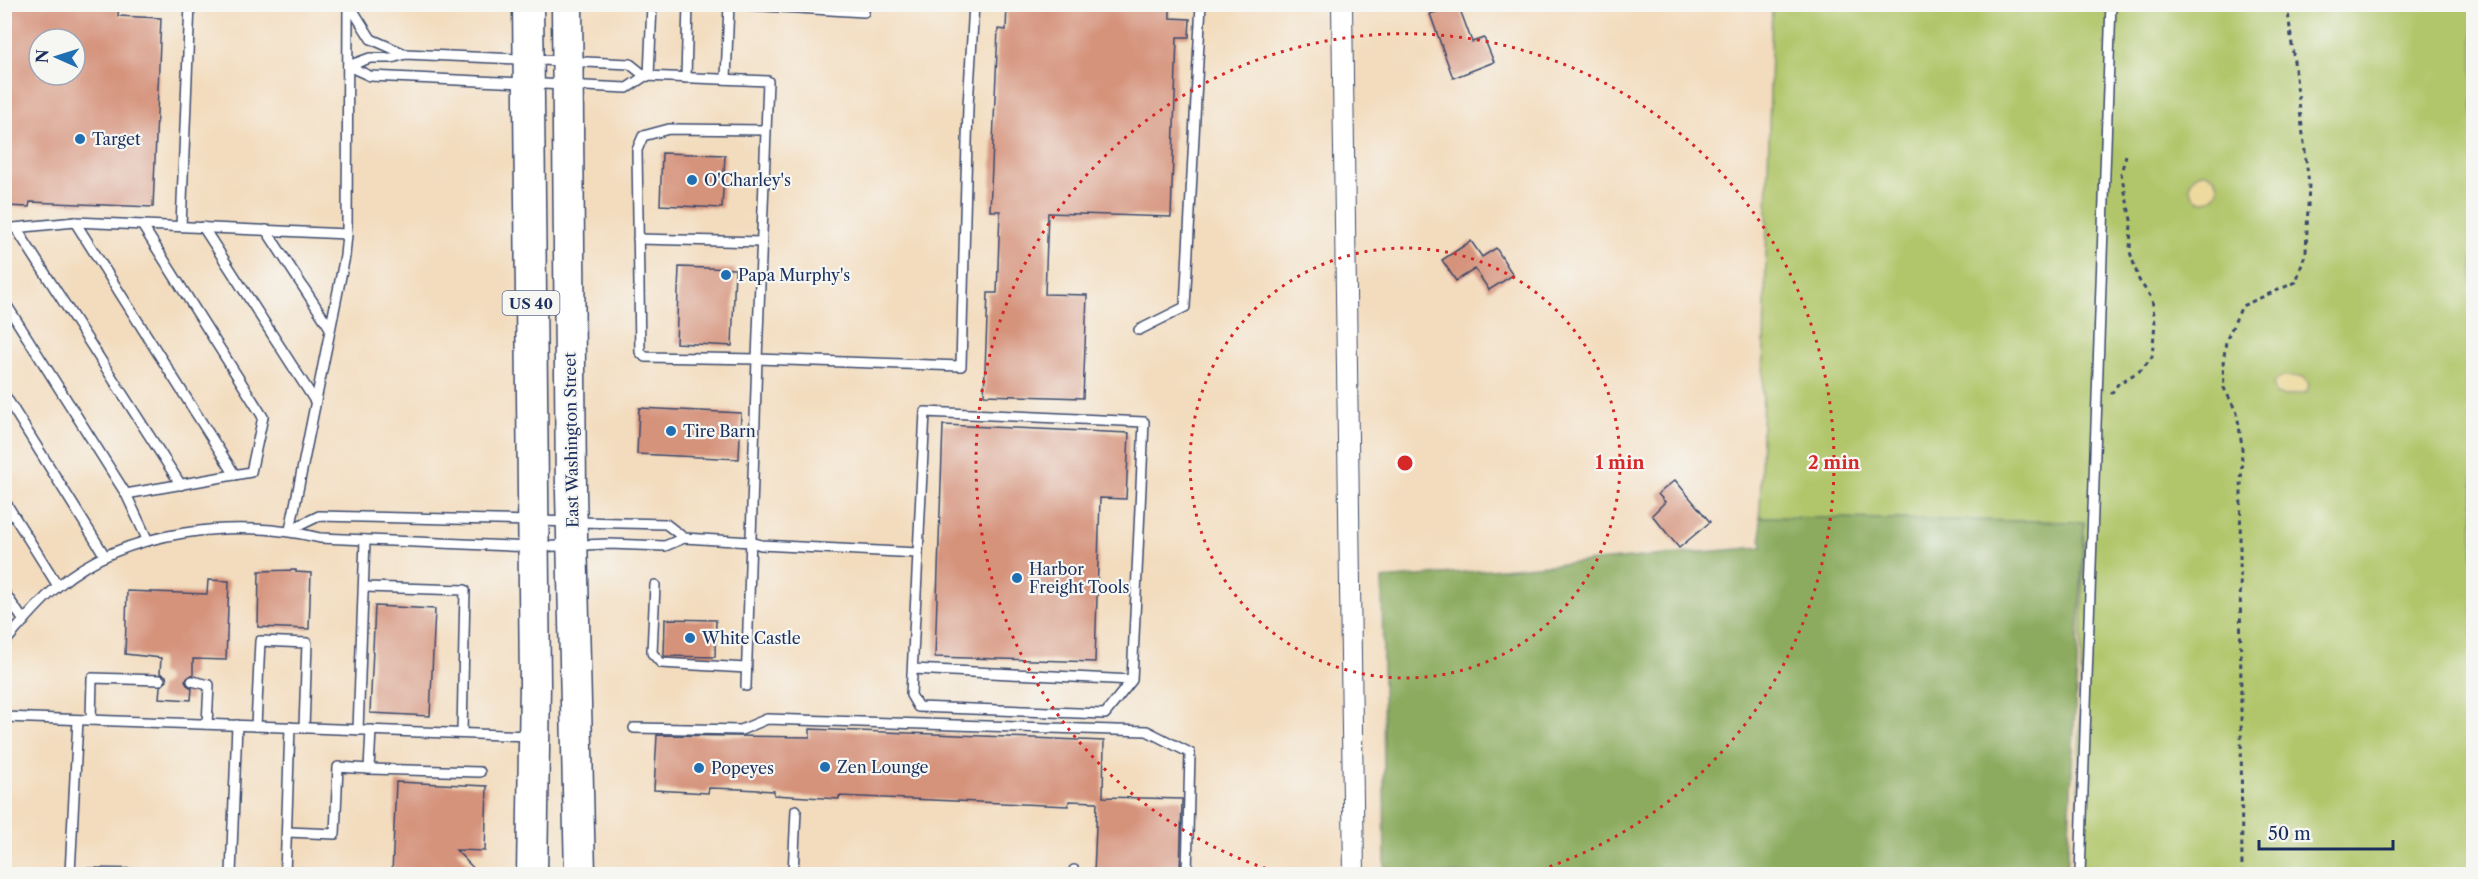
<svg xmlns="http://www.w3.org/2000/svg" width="2478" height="879" viewBox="0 0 2478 879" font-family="'Libre Caslon Text',serif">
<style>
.green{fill:#b1c66b;stroke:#667a64;stroke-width:1.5}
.forest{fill:#8cab5f;stroke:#546d5e;stroke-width:1.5}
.sand{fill:#eeda9e;stroke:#84847e;stroke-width:1.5}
.building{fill:#d5937c;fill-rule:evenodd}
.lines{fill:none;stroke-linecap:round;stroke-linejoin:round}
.lane-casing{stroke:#3b496c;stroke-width:12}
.street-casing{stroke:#3b496c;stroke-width:22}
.primary-casing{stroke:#3b496c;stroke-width:33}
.path{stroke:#3b496c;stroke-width:3;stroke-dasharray:4.5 4.5;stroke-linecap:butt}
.lane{stroke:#fff;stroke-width:9}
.street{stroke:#fff;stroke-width:20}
.primary{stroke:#fff;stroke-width:30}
.ring{fill:none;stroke:#d62828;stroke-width:3;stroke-dasharray:3 6}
.poi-dot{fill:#1f6fb2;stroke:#f6f6f2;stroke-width:2}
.labels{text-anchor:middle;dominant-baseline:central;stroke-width:4.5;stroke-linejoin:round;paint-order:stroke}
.shield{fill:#f6f6f2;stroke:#5d6b8a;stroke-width:1.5}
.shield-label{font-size:15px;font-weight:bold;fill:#1b2f5e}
.poi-label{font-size:16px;fill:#1b2f5e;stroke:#f6f6f2;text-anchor:start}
.street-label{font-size:16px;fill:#1b2f5e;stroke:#f6f6f2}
.centre{fill:#d62828;stroke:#f6f6f2;stroke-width:3}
.ring-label{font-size:18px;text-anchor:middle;font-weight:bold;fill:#d62828;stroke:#f6f6f2;stroke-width:4.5;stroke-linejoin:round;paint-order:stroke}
</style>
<rect width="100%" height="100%" fill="#f6f6f2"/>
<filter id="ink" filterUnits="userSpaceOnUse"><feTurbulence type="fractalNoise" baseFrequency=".0167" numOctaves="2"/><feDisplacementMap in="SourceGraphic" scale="12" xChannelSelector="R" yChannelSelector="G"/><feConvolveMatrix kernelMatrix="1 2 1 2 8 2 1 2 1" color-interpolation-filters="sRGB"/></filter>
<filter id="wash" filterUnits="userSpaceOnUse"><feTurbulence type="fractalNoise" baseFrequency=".008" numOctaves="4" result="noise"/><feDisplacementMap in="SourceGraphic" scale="24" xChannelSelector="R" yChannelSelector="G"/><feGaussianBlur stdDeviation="1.35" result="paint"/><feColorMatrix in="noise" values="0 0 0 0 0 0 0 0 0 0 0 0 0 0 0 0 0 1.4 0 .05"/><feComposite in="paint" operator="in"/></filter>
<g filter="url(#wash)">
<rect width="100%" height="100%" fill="#f3dcbd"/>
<!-- green -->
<path class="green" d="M 1772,5 L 2473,5 L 2473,874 L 2077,874 L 2084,522 L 1760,517 Z"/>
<!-- forest -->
<path class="forest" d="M 1760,517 L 2084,522 L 2067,874 L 1385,874 L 1382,579 L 1762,547 Z"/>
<!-- sand -->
<g class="sand">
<circle cx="2204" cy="187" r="14"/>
<path d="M 2281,377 L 2304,377 L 2309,384 L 2307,392 L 2285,396 L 2276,394 L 2273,383 Z"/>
</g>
<g id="blocks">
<!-- building -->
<g class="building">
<path d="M 4,4 L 119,4 L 118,16 L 161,18 L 153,207 L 30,202 L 29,207 L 4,206 ZM 39,39 L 75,39 L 75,75 L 39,75 Z"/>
<path d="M 1007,4 L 1170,4 L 1170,18 L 1190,19 L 1189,37 L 1177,37 L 1171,217 L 1048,213 L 1045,294 L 1087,295 L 1083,398 L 984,395 L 988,293 L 997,293 L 1000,211 L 990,211 L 998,29 L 1006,30 Z"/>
<path d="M 1458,4 L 1472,42 L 1484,38 L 1494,62 L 1453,78 L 1430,14 Z"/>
<path d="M 662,153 L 725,155 L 722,208 L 660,205 Z"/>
<path d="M 1471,241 L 1482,257 L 1496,248 L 1513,275 L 1489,290 L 1475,269 L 1456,281 L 1442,260 Z"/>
<path d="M 679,267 L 735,269 L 732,346 L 676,343 Z"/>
<path d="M 639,408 L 741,413 L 739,459 L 637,454 Z"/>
<path d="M 943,425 L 1129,433 L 1126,499 L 1100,498 L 1095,662 L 935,657 Z"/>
<path d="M 1675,480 L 1710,522 L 1679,548 L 1652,515 L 1665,502 L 1658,494 Z"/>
<path d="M 296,570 L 296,572 L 311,573 L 309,629 L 258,627 L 259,571 Z"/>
<path d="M 208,580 L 229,581 L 226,660 L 193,659 L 193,674 L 185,680 L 187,685 L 192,688 L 191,700 L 159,698 L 160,687 L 167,681 L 166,676 L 160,673 L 161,658 L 125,654 L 127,591 L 207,594 Z"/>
<path d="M 375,606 L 435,609 L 430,716 L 370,713 Z"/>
<path d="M 665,619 L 716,620 L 715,657 L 664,656 Z"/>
<path d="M 810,729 L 1104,741 L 1103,797 L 1182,799 L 1180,874 L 1094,874 L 1097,802 L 1069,801 L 1068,806 L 839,796 L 839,799 L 774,795 L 774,791 L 740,789 L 709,788 L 708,793 L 654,790 L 657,735 L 810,737 Z"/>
<path d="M 396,782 L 487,786 L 485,851 L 456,850 L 479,874 L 392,874 Z"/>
</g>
</g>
</g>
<g filter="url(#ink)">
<use href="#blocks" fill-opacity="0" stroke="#3b496c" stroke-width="1.5"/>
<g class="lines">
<!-- lane casing -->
<g class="lane-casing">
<g id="lane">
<path d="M 349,4 L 371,39 L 405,54"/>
<path d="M 729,4 L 864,12 L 865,4"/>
<path d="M 348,66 L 370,76 L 627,88 L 645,76 L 768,81 L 757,359 L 961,366 L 968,106 L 974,4"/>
<path d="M 348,66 L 370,58 L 392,58 L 405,54 L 630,64 L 645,76"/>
<path d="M 649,76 L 652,4"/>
<path d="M 686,78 L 688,4"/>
<path d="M 726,79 L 729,4"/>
<path d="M 75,222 L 235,475"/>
<path d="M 181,226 L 190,4"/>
<path d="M 203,227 L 315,401"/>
<path d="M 16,228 L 181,485"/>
<path d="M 4,229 L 75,222 L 347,234"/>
<path d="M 266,230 L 330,328"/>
<path d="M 638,239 L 762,242"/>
<path d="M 4,301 L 126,494 L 251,472 L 263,417 L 142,225"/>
<path d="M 1139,330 L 1185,307 L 1201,4"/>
<path d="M 4,394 L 105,556"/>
<path d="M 126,494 L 148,541"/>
<path d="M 4,500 L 58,586"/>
<path d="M 290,530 L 345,256 L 347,234 L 348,4"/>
<path d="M 290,530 L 319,516 L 666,524 L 684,538"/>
<path d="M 655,585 L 652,653 L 661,663 L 746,668"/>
<path d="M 364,587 L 465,590 L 462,733"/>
<path d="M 4,592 L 24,621"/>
<path d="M 4,643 C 21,624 38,603 58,586 C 125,529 238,518 320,538 L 533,547 L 608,544 L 665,546 L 684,538 L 751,542 L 761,545 L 918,553"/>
<path d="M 913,669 L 1132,680 L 1105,714 L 918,707 L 911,695 L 925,412 L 1144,422 L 1132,680"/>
<path d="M 192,681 L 209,685 L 207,724"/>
<path d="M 746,686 L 757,359 L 645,357 L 640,352 L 637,150 L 643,136 L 669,129 L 765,130"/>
<path d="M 4,717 L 530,736"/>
<path d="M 78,720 L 70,873 L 140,874"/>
<path d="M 91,720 L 92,678 L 160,680"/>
<path d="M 256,726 L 260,641 L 307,643 L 304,728"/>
<path d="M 634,728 L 741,730 L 767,719 L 1147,731 L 1190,753 L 1187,874"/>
<path d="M 358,730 L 365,540"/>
<path d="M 369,769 L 480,772"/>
<path d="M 287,832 L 335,834 L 338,767 L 369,769 L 371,730"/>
<path d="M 231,874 L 237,725"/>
<path d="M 285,874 L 290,727"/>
<path d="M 793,874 L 796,810"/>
<path d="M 1074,874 L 1074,870"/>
<path d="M 2080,874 L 2111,4"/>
</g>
</g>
<!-- street casing -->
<g class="street-casing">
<path id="street" d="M 1342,4 L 1354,874"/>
</g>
<!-- primary casing -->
<g class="primary-casing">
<g id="primary">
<path d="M 528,4 L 535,684 L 532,874"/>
<path d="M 567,4 L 571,492 L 580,874"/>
</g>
</g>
<!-- path -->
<g class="path">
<path d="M 2111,394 L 2118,384 L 2141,370 L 2152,357 L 2155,323 L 2152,299 L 2139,280 L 2130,252 L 2131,220 L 2121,173 L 2126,155"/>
<path d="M 2242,874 L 2240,541 L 2242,446 L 2237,413 L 2224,388 L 2223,364 L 2226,341 L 2242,306 L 2296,282 L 2306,252 L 2309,184 L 2287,4"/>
</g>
<!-- lane -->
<use href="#lane" class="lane"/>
<!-- street -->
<use href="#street" class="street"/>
<!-- primary -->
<use href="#primary" class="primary"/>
</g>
</g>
<!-- distance rings -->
<g class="ring">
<circle cx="1405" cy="463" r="215"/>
<path d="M1283 874A429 429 0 1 1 1527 874"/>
</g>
<!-- markers -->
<g class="poi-dot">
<circle cx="80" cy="139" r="6"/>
<circle cx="692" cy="180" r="6"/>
<circle cx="726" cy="275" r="6"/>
<circle cx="671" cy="431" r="6"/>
<circle cx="1017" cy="578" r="6"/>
<circle cx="690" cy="638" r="6"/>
<circle cx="825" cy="767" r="6"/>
<circle cx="699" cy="768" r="6"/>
</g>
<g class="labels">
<!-- shield labels -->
<rect class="shield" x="502.5" y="291" width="57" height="24" rx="4.5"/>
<g class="shield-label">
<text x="531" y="303">US 40</text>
</g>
<!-- poi labels -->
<g class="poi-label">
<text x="92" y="139">Target</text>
<text x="704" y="180">O'Charley's</text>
<text x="738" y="275">Papa Murphy's</text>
<text x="683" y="431">Tire Barn</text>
<text x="1029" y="569">Harbor<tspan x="1029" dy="18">Freight Tools</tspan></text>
<text x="702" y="638">White Castle</text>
<text x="837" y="767">Zen Lounge</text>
<text x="711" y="768">Popeyes</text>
</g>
<!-- street labels -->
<g class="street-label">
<text transform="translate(571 440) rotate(-91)">East Washington Street</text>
</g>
</g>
<circle cx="1405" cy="463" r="9" class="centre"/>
<g class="ring-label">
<text x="1620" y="469">1 min</text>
<text x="1834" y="469">2 min</text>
</g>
<!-- margin -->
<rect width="2478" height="879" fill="none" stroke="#f6f6f2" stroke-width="24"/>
<!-- north arrow -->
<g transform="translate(57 57) rotate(273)"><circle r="28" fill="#f6f6f2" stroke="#9ea6b7" stroke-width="1.5"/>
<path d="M0-4.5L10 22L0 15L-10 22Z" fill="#1f6fb2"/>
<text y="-9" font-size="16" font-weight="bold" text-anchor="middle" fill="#1b2f5e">N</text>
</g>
<!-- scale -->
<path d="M2259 840v9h134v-9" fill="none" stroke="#1b2f5e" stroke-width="3"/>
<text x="2268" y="840" font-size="18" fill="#1b2f5e" stroke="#f6f6f2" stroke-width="4.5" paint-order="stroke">50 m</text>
</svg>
